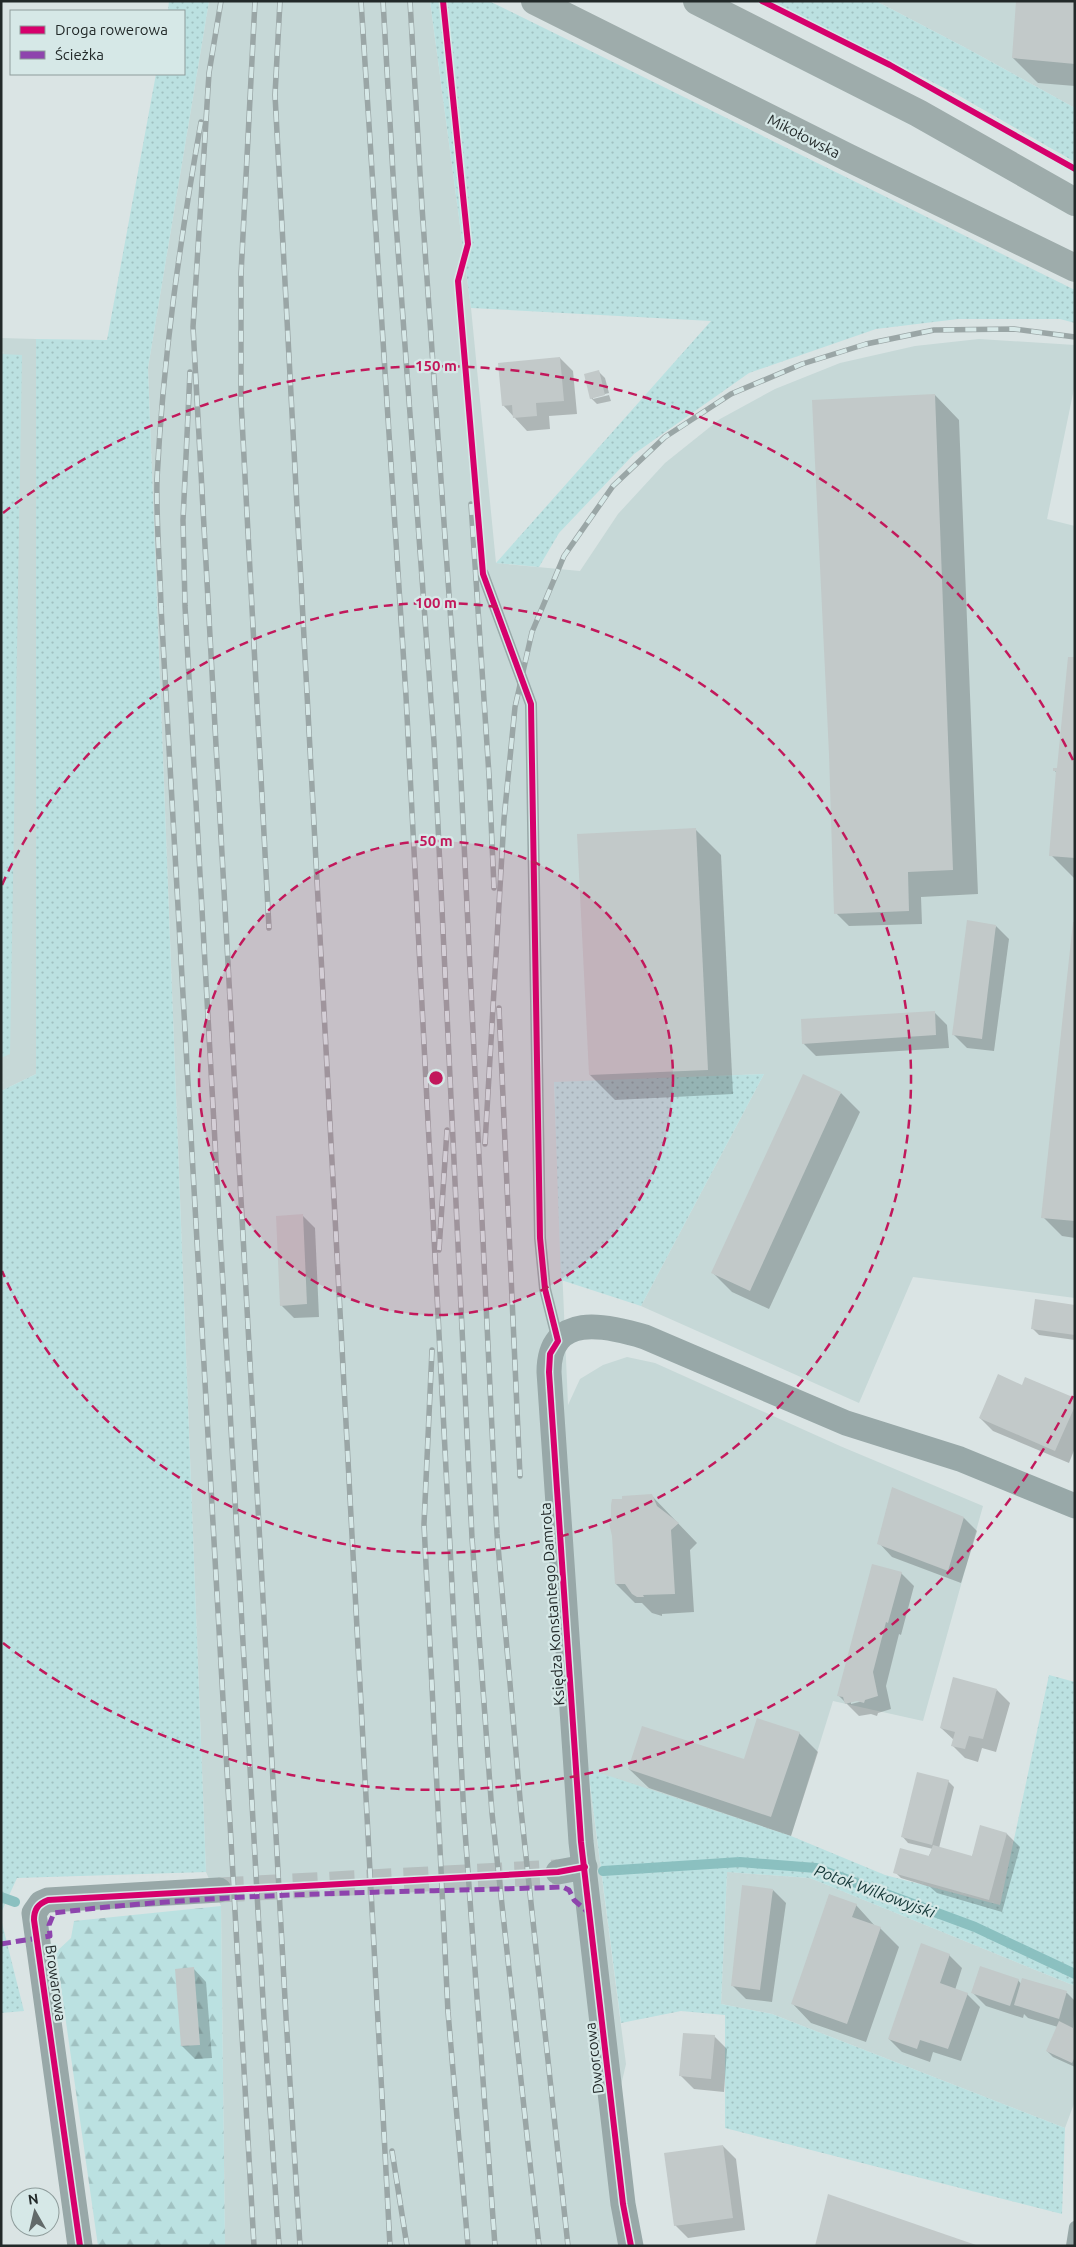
<svg xmlns="http://www.w3.org/2000/svg" width="1076" height="2247" viewBox="0 0 1076 2247" font-family="Ubuntu,sans-serif">
<style>
.built{fill:#c6d8d7}
.grass{fill:url(#grass-dots)}
.forest{fill:url(#forest-firs)}
.shadow{fill:#0003;fill-rule:evenodd}
.lines{fill:none;stroke-linecap:round;stroke-linejoin:round}
.stream{stroke:#8bc0c0;stroke-width:10}
.building{fill:#c2c9c9}
.minor-tunnel{stroke:#b5bfbf;stroke-width:25;stroke-dasharray:25 12;stroke-linecap:butt}
.service{stroke:#98a8a8;stroke-width:12}
.minor{stroke:#98a8a8;stroke-width:25}
.primary{stroke:#9eacab;stroke-width:28}
.rail-casing{stroke:#9aa6a6;stroke-width:5.5}
.rail{stroke:#d6e8e7;stroke-width:4;stroke-dasharray:11;stroke-linecap:butt}
.quiet{stroke:#8e44ad;stroke-width:5;stroke-dasharray:10 5;stroke-linecap:butt}
.cycleway-casing{stroke:#d6e8e7;stroke-width:9}
.cycleway{stroke:#d6006c;stroke-width:6}
.ring{fill:none;stroke:#c2185b;stroke-width:2.5;stroke-dasharray:9 6}
.labels{text-anchor:middle;dominant-baseline:central;stroke-width:4.5;stroke-linejoin:round;paint-order:stroke}
.street-label{font-size:15px;fill:#222929;stroke:#d6e8e7}
.water-label{font-size:16px;font-style:italic;fill:#123636;stroke:#d6e8e7}
.centre{fill:#c2185b;stroke:#d6e8e7;stroke-width:2.5}
.ring-label{font-size:15px;text-anchor:middle;font-weight:bold;fill:#c2185b;stroke:#d6e8e7;stroke-width:4.5;stroke-linejoin:round;paint-order:stroke}
</style>
<defs>
<pattern id="grass-dots" width="8" height="8" patternUnits="userSpaceOnUse" patternTransform="scale(1.25)"><rect width="8" height="8" fill="#bbe1e1"/><path d="M2 2h.1M6 6h.1" fill="none" stroke="#a0c1c1" stroke-width="1.8" stroke-linecap="round"/></pattern>
<pattern id="forest-firs" width="22" height="20" patternUnits="userSpaceOnUse" patternTransform="scale(1.25)"><rect width="22" height="20" fill="#bbe1e1"/><path d="M5 1l3.5 6h-7zM16 11l3.5 6h-7z" fill="#a0c1c1"/></pattern>
</defs>
<rect width="100%" height="100%" fill="#dae4e4"/>
<!-- built -->
<g class="built">
<path d="M 209,1 L 430,1 L 471,308 L 496,563 L 580,571 L 618,514 L 665,463 L 720,419 L 775,389 L 840,363 L 915,346 L 979,339 L 1075,345 L 1075,384 L 1047,519 L 1075,526 L 1075,1298 L 913,1277 L 859,1403 L 641,1306 L 764,1074 L 554,1083 L 568,1405 L 580,1379 L 603,1365 L 627,1357 L 655,1363 L 840,1446 L 983,1506 L 923,1721 L 833,1701 L 791,1836 L 588,1770 L 626,2064 L 619,2094 L 641,2246 L 225,2246 L 221,1906 L 206,1872 L 148,368 Z"/>
<path d="M 876,1 L 1075,1 L 1075,108 L 966,48 Z"/>
<path d="M 1,338 L 36,339 L 36,1074 L 1,1091 Z"/>
<path d="M 727,1872 L 810,1878 L 1075,1986 L 1075,2101 L 1065,2128 L 772,2014 L 721,2004 Z"/>
</g>
<!-- grass -->
<g class="grass">
<path d="M 169,1 L 209,1 L 148,368 L 206,1872 L 17,1878 L 1,1913 L 1,1091 L 36,1074 L 36,339 L 107,340 L 156,74 L 184,74 L 184,11 L 168,11 Z"/>
<path d="M 430,1 L 489,1 L 1075,290 L 1075,323 L 1060,319 L 958,319 L 876,329 L 749,373 L 634,454 L 559,533 L 539,567 L 496,563 L 711,321 L 471,308 Z"/>
<path d="M 772,1 L 876,1 L 966,48 L 1075,108 L 1075,162 L 956,94 Z"/>
<path d="M 1,354 L 22,355 L 10,1054 L 1,1058 Z"/>
<path d="M 764,1074 L 641,1306 L 561,1280 L 554,1082 Z"/>
<path d="M 1049,1675 L 1075,1682 L 1075,1986 L 810,1878 L 727,1872 L 721,2004 L 772,2014 L 1065,2128 L 1062,2214 L 725,2128 L 725,2015 L 681,2011 L 621,2023 L 588,1769 L 791,1836 L 885,1875 L 1000,1905 Z"/>
<path d="M 1,1919 L 24,2011 L 1,2013 Z"/>
</g>
<!-- forest -->
<path class="forest" d="M 221,1906 L 225,2246 L 98,2246 L 56,1952 L 71,1938 L 74,1921 Z"/>
<!-- shadow -->
<g class="shadow">
<path d="M 1075,1 L 1075,86 L 1038,83 L 1013,58 Z"/>
<path d="M 560,358 L 573,371 L 577,414 L 549,416 L 550,429 L 527,431 L 503,405 Z"/>
<path d="M 599,372 L 605,378 L 609,393 L 593,397 L 593,399 L 609,395 L 611,401 L 597,404 L 591,398 Z"/>
<path d="M 935,395 L 959,420 L 978,894 L 921,897 L 922,924 L 849,926 L 836,913 Z"/>
<path d="M 1075,659 L 1075,879 L 1051,855 L 1057,773 L 1054,770 L 1058,770 Z"/>
<path d="M 696,830 L 721,855 L 733,1094 L 615,1100 L 590,1075 Z"/>
<path d="M 1075,922 L 1075,1238 L 1062,1236 L 1043,1217 Z"/>
<path d="M 996,926 L 1009,939 L 994,1051 L 967,1048 L 954,1035 Z"/>
<path d="M 934,1012 L 947,1025 L 949,1048 L 816,1056 L 803,1043 Z"/>
<path d="M 841,1093 L 860,1112 L 769,1309 L 732,1292 L 713,1273 Z"/>
<path d="M 302,1215 L 315,1228 L 319,1317 L 294,1318 L 281,1305 Z"/>
<path d="M 1075,1306 L 1075,1340 L 1039,1335 L 1033,1329 Z"/>
<path d="M 1022,1387 L 1075,1400 L 1075,1448 L 1069,1463 L 993,1431 L 980,1418 Z"/>
<path d="M 893,1489 L 964,1518 L 977,1531 L 961,1583 L 892,1557 L 879,1543 Z"/>
<path d="M 651,1495 L 697,1543 L 690,1550 L 694,1612 L 662,1614 L 662,1616 L 652,1613 L 642,1603 L 635,1603 L 616,1584 Z"/>
<path d="M 901,1573 L 914,1586 L 901,1635 L 899,1634 L 886,1686 L 891,1709 L 878,1713 L 877,1716 L 871,1714 L 859,1716 L 838,1695 ZM 863,1699 L 863,1701 L 851,1704 L 851,1701 Z"/>
<path d="M 997,1690 L 1010,1703 L 996,1752 L 982,1748 L 978,1762 L 965,1758 L 952,1745 L 954,1740 L 941,1728 Z"/>
<path d="M 799,1733 L 818,1752 L 791,1836 L 649,1788 L 629,1769 L 744,1761 Z"/>
<path d="M 948,1781 L 954,1787 L 939,1848 L 972,1857 L 981,1827 L 1007,1834 L 1020,1847 L 1002,1912 L 937,1893 L 930,1887 L 901,1878 L 895,1872 L 928,1857 L 933,1849 L 908,1843 L 902,1836 Z"/>
<path d="M 773,1890 L 786,1903 L 772,2002 L 746,1999 L 733,1986 Z"/>
<path d="M 856,1905 L 875,1926 L 880,1928 L 899,1947 L 866,2042 L 811,2023 L 792,2003 Z"/>
<path d="M 949,1955 L 962,1968 L 955,1990 L 967,1994 L 980,2007 L 961,2061 L 933,2052 L 930,2062 L 902,2052 L 889,2039 Z"/>
<path d="M 193,1968 L 206,1982 L 212,2058 L 195,2059 L 182,2046 Z"/>
<path d="M 1023,1979 L 1067,1993 L 1075,2001 L 1073,2029 L 1075,2030 L 1075,2067 L 1053,2057 L 1047,2051 L 1058,2027 L 1028,2018 L 1024,2014 L 1023,2018 L 986,2006 L 973,1993 L 1018,1980 L 1021,1984 Z"/>
<path d="M 714,2036 L 727,2049 L 724,2092 L 694,2089 L 681,2076 Z"/>
<path d="M 723,2146 L 736,2159 L 745,2230 L 688,2238 L 675,2225 Z"/>
</g>
<g class="lines">
<!-- stream -->
<g class="stream">
<path d="M 603,1871 L 740,1862 L 816,1868 L 975,1927 L 1075,1974"/>
<path d="M 1,1897 L 15,1902"/>
</g>
</g>
<!-- building -->
<g class="building">
<path d="M 1016,1 L 1075,1 L 1075,64 L 1012,58 Z"/>
<path d="M 560,357 L 564,401 L 536,403 L 537,416 L 513,418 L 512,405 L 502,406 L 498,363 Z"/>
<path d="M 599,370 L 605,395 L 590,399 L 584,374 Z"/>
<path d="M 935,394 L 953,870 L 908,872 L 909,911 L 834,914 L 829,754 L 812,400 Z"/>
<path d="M 1068,657 L 1075,657 L 1075,858 L 1049,856 L 1056,771 L 1053,771 L 1053,768 L 1057,768 Z"/>
<path d="M 696,828 L 708,1070 L 589,1075 L 577,834 Z"/>
<path d="M 967,920 L 996,925 L 982,1039 L 952,1035 Z"/>
<path d="M 1073,922 L 1075,922 L 1075,1221 L 1041,1218 Z"/>
<path d="M 935,1011 L 936,1035 L 802,1044 L 801,1019 Z"/>
<path d="M 803,1074 L 841,1092 L 750,1291 L 711,1273 Z"/>
<path d="M 303,1214 L 307,1304 L 280,1306 L 276,1216 Z"/>
<path d="M 1035,1299 L 1075,1305 L 1075,1335 L 1031,1329 Z"/>
<path d="M 998,1374 L 1022,1385 L 1025,1377 L 1075,1398 L 1075,1406 L 1055,1451 L 979,1418 Z"/>
<path d="M 892,1487 L 964,1517 L 948,1571 L 877,1544 Z"/>
<path d="M 652,1494 L 657,1506 L 679,1523 L 671,1530 L 675,1594 L 643,1595 L 644,1597 L 637,1597 L 632,1594 L 625,1584 L 615,1584 L 612,1536 L 609,1523 L 611,1523 L 611,1505 L 612,1499 L 622,1499 L 622,1496 Z"/>
<path d="M 872,1564 L 902,1572 L 888,1623 L 886,1622 L 873,1672 L 878,1696 L 865,1700 L 864,1703 L 857,1701 L 845,1704 L 843,1697 L 837,1696 Z"/>
<path d="M 953,1677 L 997,1689 L 983,1739 L 969,1736 L 965,1749 L 951,1746 L 955,1732 L 940,1728 Z"/>
<path d="M 757,1718 L 800,1732 L 771,1817 L 628,1769 L 642,1726 L 744,1759 Z"/>
<path d="M 917,1772 L 949,1780 L 932,1845 L 901,1837 Z"/>
<path d="M 980,1825 L 1007,1833 L 989,1900 L 893,1873 L 900,1848 L 929,1856 L 933,1845 L 972,1856 Z"/>
<path d="M 742,1885 L 773,1889 L 760,1990 L 731,1986 Z"/>
<path d="M 829,1894 L 857,1904 L 852,1917 L 881,1927 L 847,2024 L 791,2004 Z"/>
<path d="M 921,1943 L 950,1954 L 940,1983 L 968,1993 L 948,2049 L 920,2040 L 917,2049 L 888,2039 Z"/>
<path d="M 980,1966 L 1019,1979 L 1010,2006 L 971,1993 Z"/>
<path d="M 194,1967 L 200,2045 L 181,2046 L 175,1969 Z"/>
<path d="M 1022,1978 L 1067,1991 L 1059,2019 L 1014,2005 Z"/>
<path d="M 1059,2021 L 1075,2029 L 1075,2057 L 1072,2063 L 1046,2051 Z"/>
<path d="M 683,2033 L 715,2035 L 711,2079 L 679,2076 Z"/>
<path d="M 723,2145 L 733,2218 L 674,2226 L 664,2153 Z"/>
<path d="M 828,2194 L 976,2245 L 976,2246 L 815,2246 Z"/>
</g>
<g class="lines">
<!-- minor-tunnel -->
<path class="minor-tunnel" d="M 219,1890 L 558,1872"/>
<!-- service -->
<g class="service">
<path d="M 483,574 L 531,704 L 540,1238 L 545,1289 L 558,1341"/>
<path d="M 1072,2246 L 1075,2227"/>
</g>
<!-- minor -->
<g class="minor">
<path d="M 558,1872 L 585,1867"/>
<path d="M 80,2246 L 34,1913 L 41,1903 L 48,1900 L 219,1890"/>
<path d="M 631,2246 L 623,2204 L 581,1842 L 549,1372 C 549,1312 606,1325 645,1337 L 846,1423 L 960,1459 L 1075,1506"/>
</g>
<!-- primary -->
<g class="primary">
<path d="M 535,1 L 847,157 L 1075,268"/>
<path d="M 697,1 L 918,113 L 1075,202"/>
</g>
<!-- rail casing -->
<g class="rail-casing">
<g id="rail">
<path d="M 221,1 L 209,73 L 193,327 L 286,2017 L 300,2246"/>
<path d="M 255,1 L 241,274 L 241,401 L 269,928"/>
<path d="M 280,1 L 275,95 L 390,2246"/>
<path d="M 361,1 L 406,696 L 464,1817 L 495,2246"/>
<path d="M 383,1 L 395,209 L 434,742 L 472,1538 L 492,1813 L 539,2246"/>
<path d="M 410,1 L 422,207 L 459,738 L 497,1534 L 521,1810 L 568,2246"/>
<path d="M 201,122 C 180,241 163,358 157,479 C 156,521 160,565 161,607 L 254,2246"/>
<path d="M 190,372 L 183,520 L 185,606 L 264,2018 L 279,2246"/>
<path d="M 471,504 L 489,775 L 494,888"/>
<path d="M 499,1008 L 520,1476"/>
<path d="M 485,1144 L 504,819 L 515,707 L 532,632 L 564,556 L 613,486 L 665,437 L 731,394 L 802,364 L 866,344 L 934,330 L 1014,329 L 1075,337"/>
<path d="M 439,1250 L 447,1130"/>
<path d="M 432,1350 L 424,1524 L 448,2012 L 468,2246"/>
<path d="M 392,2151 L 407,2246"/>
</g>
</g>
<!-- rail -->
<use href="#rail" class="rail"/>
<!-- quiet -->
<path class="quiet" d="M 1,1944 L 50,1936 L 49,1925 L 54,1913 C 222,1892 393,1893 563,1887 L 569,1890 L 574,1900 L 590,1914"/>
<!-- cycleway casing -->
<g class="cycleway-casing">
<g id="cycleway">
<path d="M 443,1 L 468,244 L 458,281 L 483,574 L 531,704 L 540,1238 L 545,1289 L 558,1341 L 550,1354 L 549,1372 L 581,1842 L 623,2204 L 631,2246"/>
<path d="M 762,1 L 890,65 L 1075,169"/>
<path d="M 80,2246 L 34,1920 C 34,1909 38,1904 48,1900 L 558,1872 L 585,1867"/>
</g>
</g>
<!-- cycleway -->
<use href="#cycleway" class="cycleway"/>
</g>
<!-- distance rings -->
<circle cx="436" cy="1078" r="237" fill="#c2185b" fill-opacity=".12"/>
<g class="ring">
<circle cx="436" cy="1078" r="237"/>
<path d="M2 885A475 475 0 1 1 2 1271"/>
<path d="M1073 1396A712 712 0 0 1 3 1643M3 513A712 712 0 0 1 1073 760"/>
</g>
<g class="labels">
<!-- street labels -->
<g class="street-label">
<text transform="translate(804 136) rotate(27)">Mikołowska</text>
<text transform="translate(552 1604) rotate(-94)">Księdza Konstantego Damrota</text>
<text transform="translate(56 1983) rotate(82)">Browarowa</text>
<text transform="translate(594 2058) rotate(-97)">Dworcowa</text>
</g>
<!-- water labels -->
<g class="water-label">
<text transform="translate(875 1891) rotate(20)">Potok Wilkowyjski</text>
</g>
</g>
<circle cx="436" cy="1078" r="8" class="centre"/>
<g class="ring-label">
<text x="436" y="371">150 m</text>
<text x="436" y="608">100 m</text>
<text x="436" y="846">50 m</text>
</g>
<!-- border -->
<rect width="1076" height="2247" fill="none" stroke="#222929" stroke-width="5"/>
<!-- legend -->
<rect x="10" y="10" width="175" height="65" fill="#d6e8e7" stroke="#8e9c9b"/>
<rect x="20" y="26" width="25" height="8" fill="#d6006c" stroke="#8e9c9b"/>
<text x="55" y="35" font-size="15" fill="#222929">Droga rowerowa</text>
<rect x="20" y="51" width="25" height="8" fill="#8e44ad" stroke="#8e9c9b"/>
<text x="55" y="60" font-size="15" fill="#222929">Ścieżka</text>
<!-- north arrow -->
<g transform="translate(35 2212) rotate(352)"><circle r="24" fill="#d6e8e7" stroke="#8e9c9b"/>
<path d="M0-4L9 19L0 12L-9 19Z" fill="#626a6a"/>
<text y="-8" font-size="14" font-weight="bold" text-anchor="middle" fill="#222929">N</text>
</g>
</svg>
